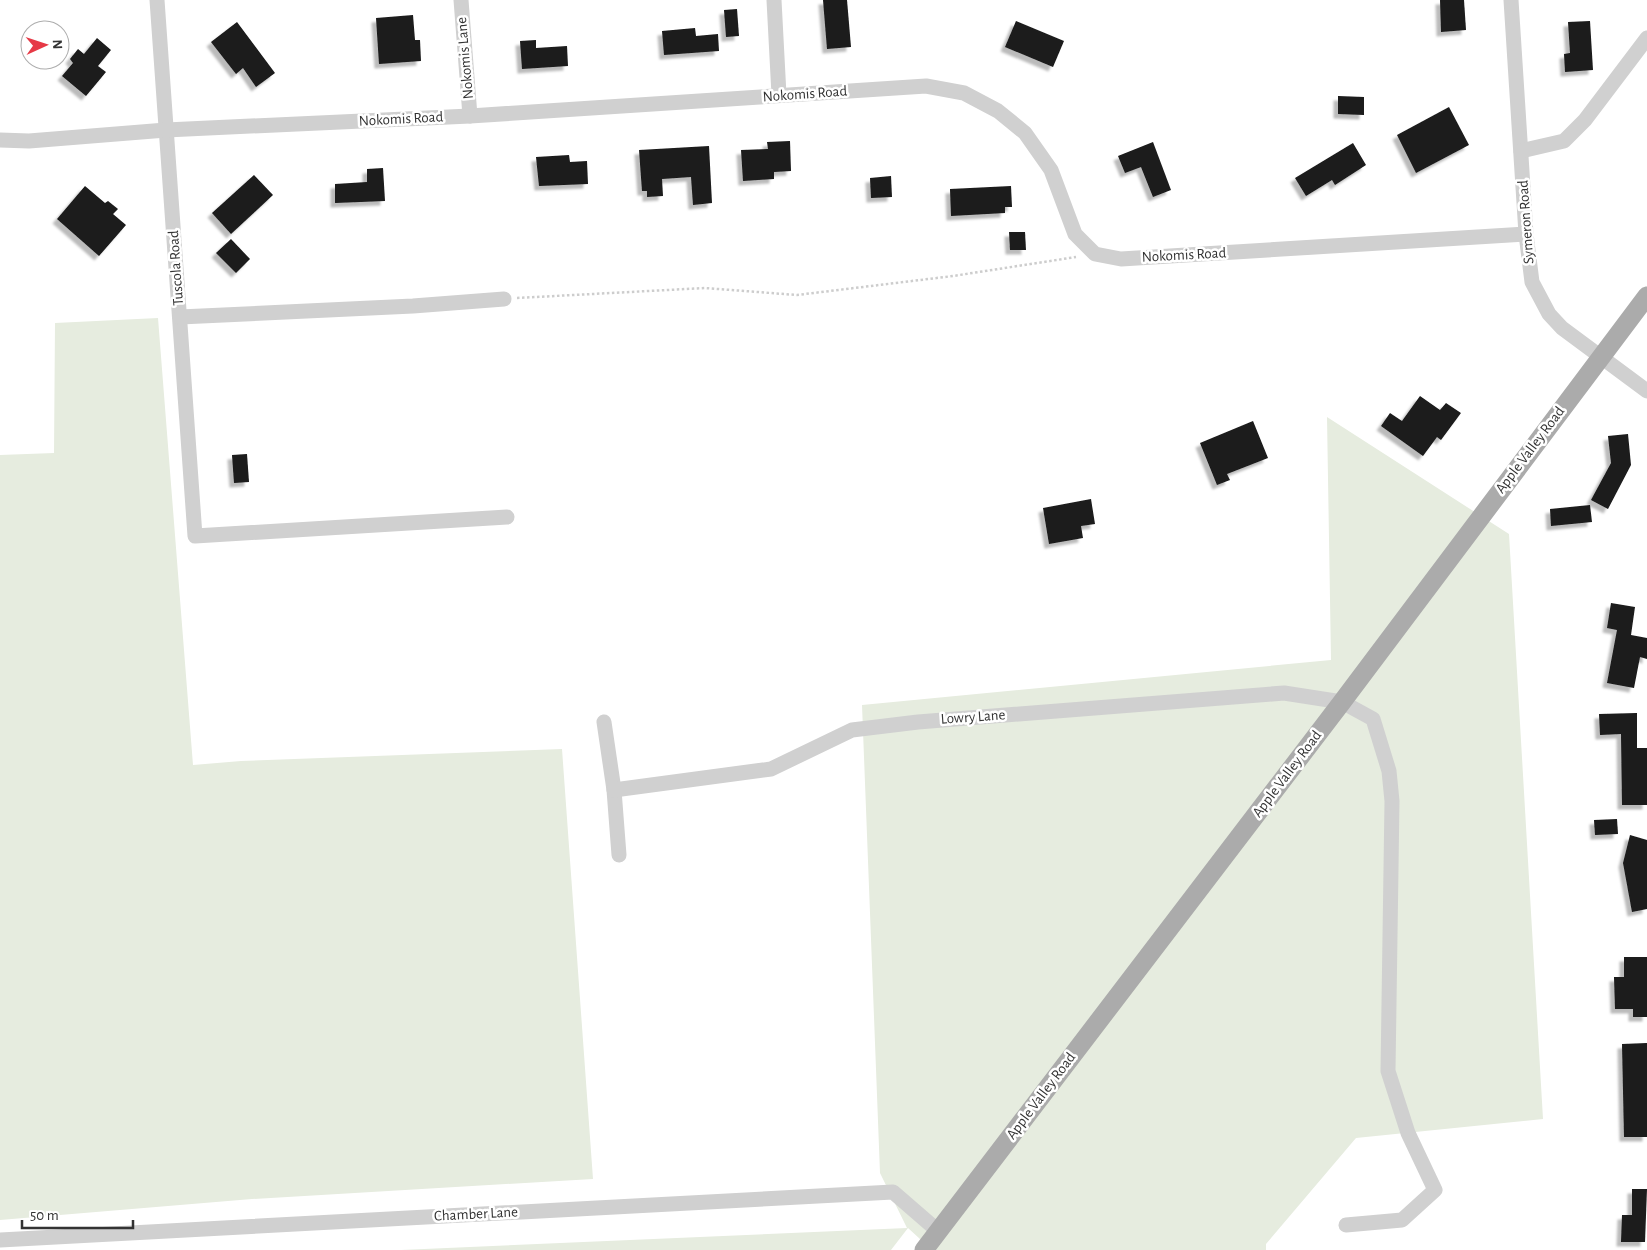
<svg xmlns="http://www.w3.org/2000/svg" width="1647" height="1250" viewBox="0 0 1647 1250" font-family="'Alegreya Sans',sans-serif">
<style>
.green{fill:#e6ecdf}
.building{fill:#1a1a1a;filter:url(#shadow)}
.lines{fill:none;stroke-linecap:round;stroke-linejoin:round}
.path{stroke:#cdcdcd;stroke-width:2.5;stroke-dasharray:2.5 2.5;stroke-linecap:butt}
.minor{stroke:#d0d0d0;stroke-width:15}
.major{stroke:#ababab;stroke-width:19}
.labels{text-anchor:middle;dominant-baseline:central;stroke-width:5;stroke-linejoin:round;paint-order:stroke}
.street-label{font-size:15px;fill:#333;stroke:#fff}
</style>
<defs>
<filter id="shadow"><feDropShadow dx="-4.5" dy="4.5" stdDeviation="1" flood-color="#0004"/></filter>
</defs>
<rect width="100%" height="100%" fill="#fff"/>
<!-- green -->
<g class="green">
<path d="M 158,318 L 193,765 L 241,761 L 562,749 L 593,1179 L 252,1199 L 0,1220 L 0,455 L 54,453 L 55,323 Z"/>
<path d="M 1327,417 L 1509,534 L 1543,1119 L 1356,1138 L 1266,1244 L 1266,1250 L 932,1250 L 908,1228 L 891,1250 L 401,1250 L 907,1228 L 880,1173 L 862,705 L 1331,660 Z"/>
</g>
<!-- building -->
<g class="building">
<path d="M 823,0 L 847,0 L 851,47 L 827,49 Z"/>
<path d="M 1440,0 L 1464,0 L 1466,30 L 1441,32 Z"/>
<path d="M 737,9 L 739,36 L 726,37 L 724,10 Z"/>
<path d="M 413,15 L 415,40 L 420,40 L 421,61 L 379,64 L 376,18 Z"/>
<path d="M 1016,21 L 1064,41 L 1053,67 L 1005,47 Z"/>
<path d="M 1590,21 L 1593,70 L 1565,72 L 1564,54 L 1570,53 L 1568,22 Z"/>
<path d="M 237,22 L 275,73 L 256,87 L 243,68 L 236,74 L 211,42 Z"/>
<path d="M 695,28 L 696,36 L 718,34 L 719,51 L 664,55 L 662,31 Z"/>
<path d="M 97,38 L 111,50 L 98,66 L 106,72 L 86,96 L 62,76 L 73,63 L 70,59 L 78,49 L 84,54 Z"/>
<path d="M 536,40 L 536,48 L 567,46 L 568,66 L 522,69 L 520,41 Z"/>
<path d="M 1338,96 L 1364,97 L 1364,115 L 1338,114 Z"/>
<path d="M 1449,107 L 1469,145 L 1416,173 L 1397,135 Z"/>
<path d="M 790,141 L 791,171 L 774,172 L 774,179 L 743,181 L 741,150 L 768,149 L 767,142 Z"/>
<path d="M 1153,142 L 1171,190 L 1153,197 L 1141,167 L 1125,173 L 1118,156 Z"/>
<path d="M 1353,143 L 1366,165 L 1335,185 L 1332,180 L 1306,196 L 1295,178 Z"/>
<path d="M 709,146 L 712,203 L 693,205 L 691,177 L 662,179 L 663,196 L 647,197 L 647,191 L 642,191 L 639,150 Z"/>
<path d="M 569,155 L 570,162 L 587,161 L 588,184 L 539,186 L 536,157 Z"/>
<path d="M 383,168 L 385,201 L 335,203 L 335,184 L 367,182 L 367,169 Z"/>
<path d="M 254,175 L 273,195 L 231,234 L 212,213 Z"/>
<path d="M 891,176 L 892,197 L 871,198 L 870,178 Z"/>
<path d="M 85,186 L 105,203 L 108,201 L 118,209 L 113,214 L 126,225 L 99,256 L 57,219 Z"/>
<path d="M 1011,186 L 1012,207 L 1005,207 L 1005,213 L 951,216 L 950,189 Z"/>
<path d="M 1009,232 L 1025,232 L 1026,250 L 1010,250 Z"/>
<path d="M 231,239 L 250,259 L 236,273 L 216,253 Z"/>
<path d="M 1420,396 L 1440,410 L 1446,403 L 1461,413 L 1441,440 L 1437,437 L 1423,456 L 1381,426 L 1390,413 L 1402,421 Z"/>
<path d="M 1253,421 L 1268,458 L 1227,474 L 1230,480 L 1217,485 L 1200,443 Z"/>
<path d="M 1628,434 L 1631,465 L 1608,509 L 1591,500 L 1611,463 L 1608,436 Z"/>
<path d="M 247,454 L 249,482 L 234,483 L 232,455 Z"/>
<path d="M 1091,499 L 1095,524 L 1081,526 L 1083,538 L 1049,544 L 1043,508 Z"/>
<path d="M 1590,505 L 1592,522 L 1551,526 L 1550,509 Z"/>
<path d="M 1611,603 L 1635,607 L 1631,635 L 1647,638 L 1647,659 L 1640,657 L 1634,688 L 1607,683 L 1617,630 L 1607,628 Z"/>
<path d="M 1637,713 L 1637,748 L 1647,748 L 1647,805 L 1622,805 L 1621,734 L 1600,735 L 1599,714 Z"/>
<path d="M 1617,819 L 1618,834 L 1595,835 L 1594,820 Z"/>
<path d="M 1630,835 L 1647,840 L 1647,909 L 1632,912 L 1623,863 Z"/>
<path d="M 1624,957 L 1647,957 L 1647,1017 L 1633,1017 L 1633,1009 L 1615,1009 L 1614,977 L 1624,977 Z"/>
<path d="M 1647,1043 L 1647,1137 L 1624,1137 L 1622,1044 Z"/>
<path d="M 1632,1189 L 1647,1189 L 1645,1242 L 1621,1242 L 1622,1215 L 1632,1215 Z"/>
</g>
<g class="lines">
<!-- path -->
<path class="path" d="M 517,298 L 705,288 L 797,295 L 953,276 L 1076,257"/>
<!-- minor -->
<g class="minor">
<path d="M 157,0 L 195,536 L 507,517"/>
<path d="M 461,0 L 470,116"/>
<path d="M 774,0 L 779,95"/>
<path d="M 1511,0 L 1526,234 L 1532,282 L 1549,314 L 1562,328 L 1647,391"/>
<path d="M 0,140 L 29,141 L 166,130 L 470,116 L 926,86 L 964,93 L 998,111 L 1025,133 L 1051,170 L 1075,234 L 1095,254 L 1121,259 L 1526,234"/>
<path d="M 1521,151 L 1564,141 L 1585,120 L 1647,38"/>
<path d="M 180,317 L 413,306 L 504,299"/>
<path d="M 604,722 L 614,790 L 619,855"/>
<path d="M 614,790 L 771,769 L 852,730 L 918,722 L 1284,693 L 1342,702 L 1373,719 L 1389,771 L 1392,801 L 1388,1071 L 1408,1133 L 1435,1190 L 1402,1220 L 1346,1225"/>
<path d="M 0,1240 L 893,1192 L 938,1231"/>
</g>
<!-- major -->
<path class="major" d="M 924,1250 L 1342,702 L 1647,296"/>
</g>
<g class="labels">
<!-- street labels -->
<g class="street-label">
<text transform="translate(465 58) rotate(-95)">Nokomis Lane</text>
<text transform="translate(805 94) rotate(-4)">Nokomis Road</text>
<text transform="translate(401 119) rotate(-3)">Nokomis Road</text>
<text transform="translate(1526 222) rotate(-94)">Symeron Road</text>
<text transform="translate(1184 255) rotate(-3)">Nokomis Road</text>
<text transform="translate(176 268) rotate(-94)">Tuscola Road</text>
<text transform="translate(1530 450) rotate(-53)">Apple Valley Road</text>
<text transform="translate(973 717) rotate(-4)">Lowry Lane</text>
<text transform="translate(1287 774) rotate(-53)">Apple Valley Road</text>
<text transform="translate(1041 1096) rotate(-53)">Apple Valley Road</text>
<text transform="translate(476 1214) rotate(-3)">Chamber Lane</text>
</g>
</g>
<!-- north arrow -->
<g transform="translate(45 45) rotate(87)"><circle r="24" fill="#ffffff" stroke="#adadad"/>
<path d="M0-4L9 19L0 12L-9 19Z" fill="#e63946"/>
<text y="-8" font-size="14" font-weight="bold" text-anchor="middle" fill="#333333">N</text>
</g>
<!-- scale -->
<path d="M22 1220v8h111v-8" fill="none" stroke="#333333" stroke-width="2.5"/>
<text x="30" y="1220" font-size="15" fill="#333333" stroke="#ffffff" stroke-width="4" paint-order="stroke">50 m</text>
</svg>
